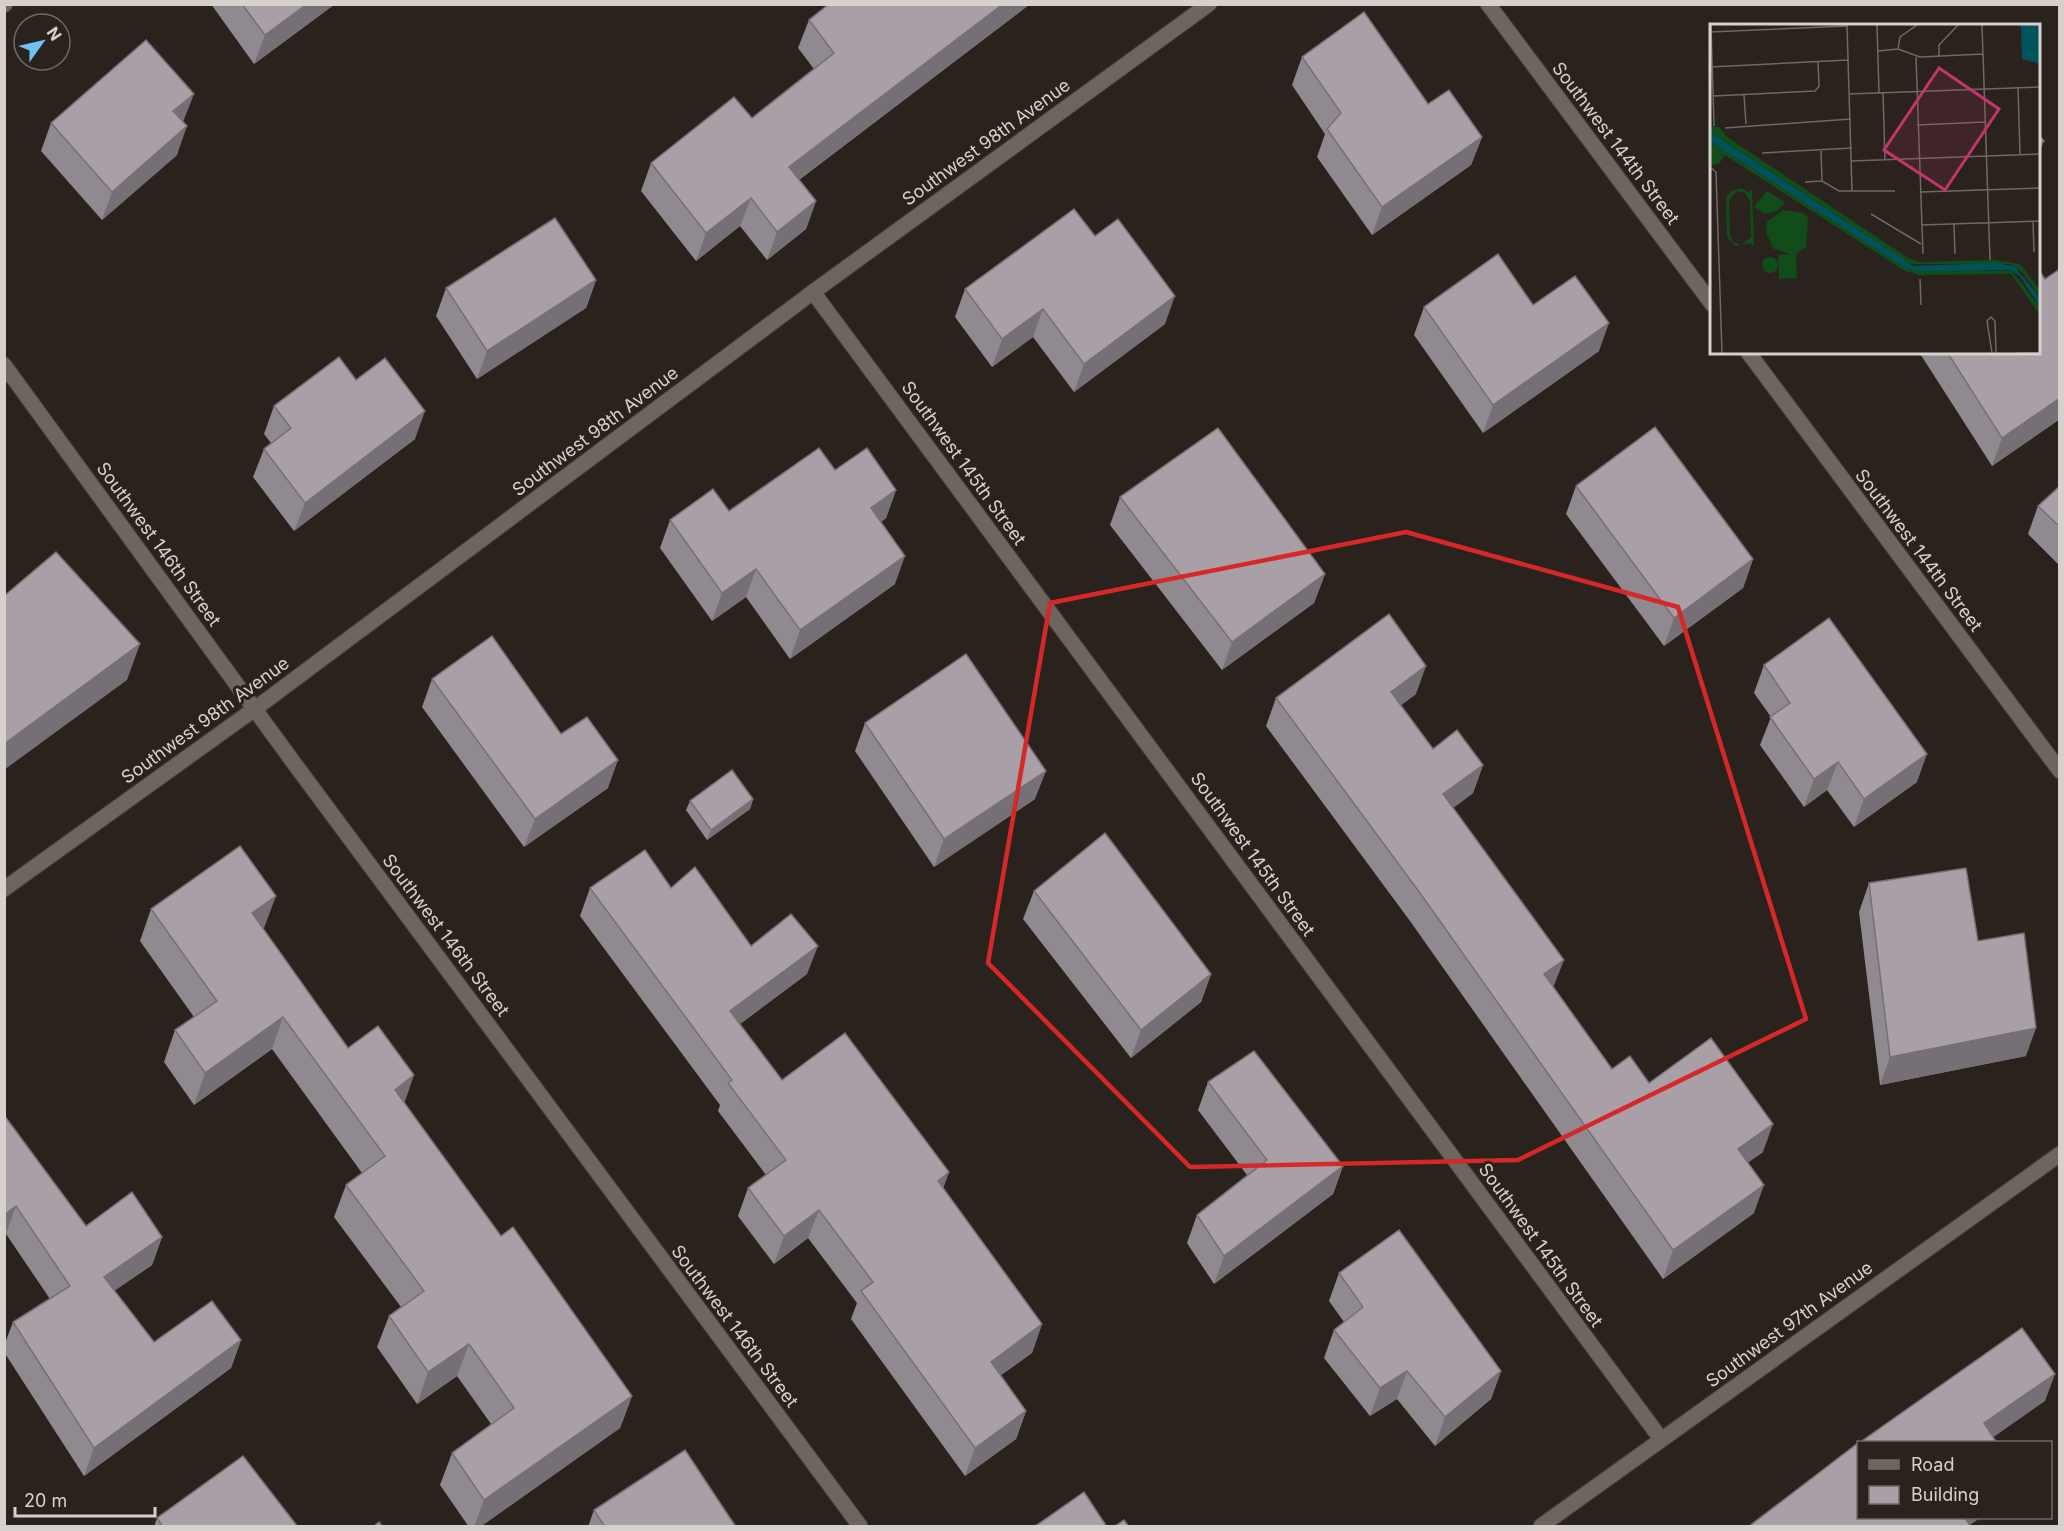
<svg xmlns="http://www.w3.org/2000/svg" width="2064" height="1531" viewBox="0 0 2064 1531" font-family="Inter,sans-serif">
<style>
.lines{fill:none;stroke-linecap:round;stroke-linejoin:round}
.minor-casing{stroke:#463f3a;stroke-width:17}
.minor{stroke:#6d655e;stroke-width:15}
.wall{fill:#908990}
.shaded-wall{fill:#766f75}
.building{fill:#a89fa7;stroke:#766f75;stroke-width:1.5}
.marked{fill:none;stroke:#d62828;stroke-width:4.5;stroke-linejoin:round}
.labels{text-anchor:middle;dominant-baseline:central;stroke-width:6;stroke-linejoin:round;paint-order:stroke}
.street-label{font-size:18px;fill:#d6d1cd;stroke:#2a231d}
.inset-road{fill:none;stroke:#6f6963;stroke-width:1.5}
.view{fill:#c5346c;fill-opacity:0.15;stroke:#c5346c;stroke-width:3}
.inset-edge{fill:none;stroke:#d6d1cd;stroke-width:3}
</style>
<rect width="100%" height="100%" fill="#2a231d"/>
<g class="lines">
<!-- minor casing -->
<g class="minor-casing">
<g id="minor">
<path d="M 1488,4 L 1712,304"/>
<path d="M 4,5 L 5,4"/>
<path d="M 813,292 L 1661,1439"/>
<path d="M 1748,352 L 2060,771"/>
<path d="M 4,365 L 291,759 L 860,1526"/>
<path d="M 4,889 L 256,708 L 813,292 L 1209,4"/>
<path d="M 1541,1526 L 2060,1154"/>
</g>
</g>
<!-- minor -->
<use href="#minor" class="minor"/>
</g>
<!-- wall -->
<g class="wall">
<path d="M 211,4 L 335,4 L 254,64 Z"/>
<path d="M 829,4 L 1030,4 L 799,180 L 816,201 L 806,229 L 767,260 L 740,226 L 696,261 L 641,191 L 651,163 L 752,118 L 814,69 L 798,48 L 809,20 Z"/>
<path d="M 1302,57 L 1428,104 L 1482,137 L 1471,165 L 1372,235 L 1317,157 L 1325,134 L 1292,85 Z"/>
<path d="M 183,122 L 177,155 L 102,220 L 41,151 L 51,123 Z"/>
<path d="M 1095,236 L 1165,324 L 1074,392 L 1033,337 L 992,367 L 955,317 L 965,289 Z"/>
<path d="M 596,280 L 586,308 L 477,379 L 436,316 L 446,288 Z"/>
<path d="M 1533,305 L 1599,351 L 1483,433 L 1414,335 L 1424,307 Z"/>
<path d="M 1919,352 L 2038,352 L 2060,419 L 1992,466 Z"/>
<path d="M 356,380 L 415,439 L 294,531 L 253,477 L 264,449 L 271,443 L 264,434 L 274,406 Z"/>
<path d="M 835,470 L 896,490 L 886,518 L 881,522 L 895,584 L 790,659 L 746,597 L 712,621 L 660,548 L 670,520 L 729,511 Z"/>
<path d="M 1576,486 L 1753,559 L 1743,588 L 1664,646 L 1566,514 Z"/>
<path d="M 2060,486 L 2060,566 L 2028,534 L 2038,506 Z"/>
<path d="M 1120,497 L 1325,574 L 1314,603 L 1222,670 L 1110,525 Z"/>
<path d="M 1764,665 L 1917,782 L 1854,827 L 1827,790 L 1804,807 L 1760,745 L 1771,717 L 1754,693 Z"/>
<path d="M 432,679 L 561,734 L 608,788 L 524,847 L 422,707 Z"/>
<path d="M 1416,694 L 1401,705 L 1433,749 L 1483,765 L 1473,793 L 1453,808 L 1554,988 L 1612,1069 L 1649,1083 L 1763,1152 L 1748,1162 L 1754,1213 L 1663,1279 L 1410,921 L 1266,726 L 1276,698 Z"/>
<path d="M 865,723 L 1035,799 L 934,867 L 855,751 Z"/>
<path d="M 753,799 L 750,809 L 707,840 L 686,810 L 690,801 Z"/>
<path d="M 1869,883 L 2026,1056 L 1880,1085 L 1859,912 Z"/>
<path d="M 590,888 L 671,888 L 751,946 L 807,974 L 740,1024 L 782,1080 L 949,1172 L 943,1188 L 1042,1324 L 1032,1353 L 1001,1375 L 1026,1411 L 1016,1439 L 965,1476 L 851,1319 L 857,1303 L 808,1238 L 774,1264 L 738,1216 L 748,1188 L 766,1175 L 718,1111 L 720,1105 L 580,916 Z"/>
<path d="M 1034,891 L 1211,974 L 1201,1002 L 1131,1058 L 1023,919 Z"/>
<path d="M 151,909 L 264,928 L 263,928 L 348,1048 L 404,1103 L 501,1236 L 632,1396 L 620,1428 L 480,1527 L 469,1527 L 440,1485 L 452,1453 L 491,1424 L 457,1376 L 417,1404 L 377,1347 L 389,1316 L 401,1307 L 334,1217 L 346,1185 L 362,1173 L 272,1049 L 194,1105 L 164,1062 L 175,1030 L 194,1017 L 140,941 Z"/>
<path d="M 1208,1082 L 1343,1166 L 1333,1194 L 1214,1284 L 1187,1243 L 1197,1215 L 1247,1175 L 1198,1110 Z"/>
<path d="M 4,1115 L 86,1226 L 162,1237 L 152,1265 L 114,1291 L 154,1342 L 241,1340 L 231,1368 L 84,1476 L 4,1352 L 4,1346 L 13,1322 L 50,1299 L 6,1234 Z"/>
<path d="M 1339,1273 L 1501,1371 L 1491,1399 L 1435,1446 L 1397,1399 L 1370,1416 L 1324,1358 L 1334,1330 L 1344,1322 L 1329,1301 Z"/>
<path d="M 594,1510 L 736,1527 L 588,1527 Z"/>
<path d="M 157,1518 L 298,1527 L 154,1527 Z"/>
</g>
<!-- shaded-wall -->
<g class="shaded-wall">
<path d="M 307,4 L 335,4 L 254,64 L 265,35 Z"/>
<path d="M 1003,4 L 1030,4 L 779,195 L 789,167 Z"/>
<path d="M 194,94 L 183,122 L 163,140 L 173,111 Z"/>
<path d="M 187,126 L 177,155 L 102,220 L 112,192 Z"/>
<path d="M 1482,137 L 1471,165 L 1372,235 L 1382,207 Z"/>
<path d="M 2044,141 L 2038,156 L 2038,145 Z"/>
<path d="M 751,198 L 740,226 L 696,261 L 706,233 Z"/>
<path d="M 816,201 L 806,229 L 767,260 L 777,232 Z"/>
<path d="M 596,280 L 586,308 L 477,379 L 487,351 Z"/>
<path d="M 1175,296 L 1165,324 L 1074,392 L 1084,364 Z"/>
<path d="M 1043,309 L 1033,337 L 992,367 L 1002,339 Z"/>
<path d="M 1609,323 L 1599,351 L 1483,433 L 1493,405 Z"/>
<path d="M 2060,398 L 2060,419 L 1992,466 L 2002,438 Z"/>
<path d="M 425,411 L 415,439 L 294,531 L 305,503 Z"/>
<path d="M 896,490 L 886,518 L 861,536 L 871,508 Z"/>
<path d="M 905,556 L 895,584 L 790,659 L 800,630 Z"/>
<path d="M 1753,559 L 1743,588 L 1664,646 L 1674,618 Z"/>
<path d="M 756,569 L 746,597 L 712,621 L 722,593 Z"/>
<path d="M 1325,574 L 1314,603 L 1222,670 L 1232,642 Z"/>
<path d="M 140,644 L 127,680 L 4,770 L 4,744 Z"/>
<path d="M 1426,666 L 1416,694 L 1381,720 L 1391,692 Z"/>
<path d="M 1927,754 L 1917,782 L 1854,827 L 1864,799 Z"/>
<path d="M 618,760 L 608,788 L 524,847 L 535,819 Z"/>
<path d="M 1838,762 L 1827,790 L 1804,807 L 1814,779 Z"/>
<path d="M 1483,765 L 1473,793 L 1433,823 L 1443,794 Z"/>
<path d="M 1046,771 L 1035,799 L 934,867 L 944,839 Z"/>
<path d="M 753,799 L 750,809 L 707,840 L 711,830 Z"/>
<path d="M 276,896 L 264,928 L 241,944 L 252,913 Z"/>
<path d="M 818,946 L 807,974 L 720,1039 L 730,1011 Z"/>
<path d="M 1564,960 L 1553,988 L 1544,974 Z"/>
<path d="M 1211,974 L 1201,1002 L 1131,1058 L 1141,1030 Z"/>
<path d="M 283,1017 L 272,1049 L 194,1105 L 205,1073 Z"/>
<path d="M 2036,1028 L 2026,1056 L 1880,1085 L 1890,1057 Z"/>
<path d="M 414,1075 L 403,1107 L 395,1090 Z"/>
<path d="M 1773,1124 L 1763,1152 L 1728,1177 L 1738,1149 Z"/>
<path d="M 1343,1166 L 1333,1194 L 1214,1284 L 1224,1256 Z"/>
<path d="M 949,1172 L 939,1200 L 938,1181 Z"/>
<path d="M 1764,1185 L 1754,1213 L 1663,1279 L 1673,1250 Z"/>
<path d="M 16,1206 L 6,1234 L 4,1235 L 4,1215 Z"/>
<path d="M 819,1210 L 808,1238 L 774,1264 L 784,1236 Z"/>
<path d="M 162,1237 L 152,1265 L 93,1305 L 104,1277 Z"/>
<path d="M 1042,1324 L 1032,1353 L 980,1390 L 991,1362 Z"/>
<path d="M 241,1340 L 231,1368 L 84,1476 L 94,1448 Z"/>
<path d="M 469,1344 L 457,1376 L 417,1404 L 428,1372 Z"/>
<path d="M 1407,1371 L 1397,1399 L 1370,1416 L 1380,1388 Z"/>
<path d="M 1501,1371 L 1491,1399 L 1435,1446 L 1445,1417 Z"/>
<path d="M 2055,1374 L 2045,1401 L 1985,1443 L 1984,1423 Z"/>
<path d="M 632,1396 L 620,1428 L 480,1527 L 474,1527 L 484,1500 Z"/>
<path d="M 1026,1411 L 1016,1439 L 965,1476 L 975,1448 Z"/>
<path d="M 1958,1518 L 1980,1518 L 1967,1527 Z"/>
</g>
<!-- building -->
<g class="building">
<path d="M 242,4 L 307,4 L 265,35 Z"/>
<path d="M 829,4 L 1003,4 L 789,167 L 816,201 L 777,232 L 751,198 L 706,233 L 651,163 L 734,97 L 752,118 L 834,53 L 809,20 Z"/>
<path d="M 1364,12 L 1428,104 L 1449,90 L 1482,137 L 1382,207 L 1327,129 L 1341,113 L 1302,57 Z"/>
<path d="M 146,40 L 194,94 L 173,111 L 187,126 L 112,192 L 51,123 Z"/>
<path d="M 2038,134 L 2044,141 L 2038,145 Z"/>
<path d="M 1074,209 L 1095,236 L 1118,219 L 1175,296 L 1084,364 L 1043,309 L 1002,339 L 965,289 Z"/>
<path d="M 555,218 L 596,280 L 487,351 L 446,288 Z"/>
<path d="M 1498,254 L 1533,305 L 1575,276 L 1609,323 L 1493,405 L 1424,307 Z"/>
<path d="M 2038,269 L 2045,279 L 2060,269 L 2060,398 L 2002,438 L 1947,352 L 2038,352 Z"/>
<path d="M 339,357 L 356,380 L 385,358 L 425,411 L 305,503 L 264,449 L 291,428 L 274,406 Z"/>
<path d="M 1655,427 L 1753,559 L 1674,618 L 1576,486 Z"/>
<path d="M 1218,428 L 1325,574 L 1232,642 L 1120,497 Z"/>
<path d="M 819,448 L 835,470 L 867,448 L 896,490 L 871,508 L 905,556 L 800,630 L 756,569 L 722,593 L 670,520 L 713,489 L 729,511 Z"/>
<path d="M 2060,486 L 2060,527 L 2038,506 Z"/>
<path d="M 56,552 L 140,644 L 4,744 L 4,596 Z"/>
<path d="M 1389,614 L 1426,666 L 1391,692 L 1433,749 L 1457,730 L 1483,765 L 1443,794 L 1564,960 L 1544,974 L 1612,1069 L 1630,1056 L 1649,1083 L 1711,1038 L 1773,1124 L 1738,1149 L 1764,1185 L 1673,1250 L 1420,893 L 1276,698 Z"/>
<path d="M 1829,618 L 1927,754 L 1864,799 L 1838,762 L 1814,779 L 1770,717 L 1790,703 L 1764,665 Z"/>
<path d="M 492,636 L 561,734 L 587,717 L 618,760 L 535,819 L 432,679 Z"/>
<path d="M 966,654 L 1046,771 L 944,839 L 865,723 Z"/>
<path d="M 732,770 L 753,799 L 711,830 L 690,801 Z"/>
<path d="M 1105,833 L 1211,974 L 1141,1030 L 1034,891 Z"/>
<path d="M 240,846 L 276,896 L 252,913 L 348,1048 L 378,1026 L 414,1075 L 395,1090 L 501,1236 L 513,1227 L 632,1396 L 484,1500 L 452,1453 L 514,1408 L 469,1344 L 428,1372 L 389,1316 L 424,1291 L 346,1185 L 385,1156 L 283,1017 L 205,1073 L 175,1030 L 217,1001 L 151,909 Z"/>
<path d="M 645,850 L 671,888 L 695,867 L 751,946 L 791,914 L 818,946 L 730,1011 L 782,1080 L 845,1033 L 949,1172 L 938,1181 L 1042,1324 L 991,1362 L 1026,1411 L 975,1448 L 861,1291 L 873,1282 L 819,1210 L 784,1236 L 748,1188 L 786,1160 L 728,1083 L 732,1080 L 590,888 Z"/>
<path d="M 1966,868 L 1978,941 L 2024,933 L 2036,1028 L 1890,1057 L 1869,883 Z"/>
<path d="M 1254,1051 L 1343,1166 L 1224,1256 L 1197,1215 L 1267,1160 L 1208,1082 Z"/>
<path d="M 4,1115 L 86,1226 L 132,1192 L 162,1237 L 104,1277 L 154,1342 L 212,1301 L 241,1340 L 94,1448 L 13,1322 L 70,1286 L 16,1206 L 4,1215 Z"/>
<path d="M 1399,1230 L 1501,1371 L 1445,1417 L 1407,1371 L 1380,1388 L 1334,1330 L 1363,1307 L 1339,1273 Z"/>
<path d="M 2022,1328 L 2055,1374 L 1984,1423 L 1997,1443 L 1859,1443 Z"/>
<path d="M 1858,1443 L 1858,1518 L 1965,1518 L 1971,1527 L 1748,1527 Z"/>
<path d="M 685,1450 L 736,1527 L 605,1527 L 594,1510 Z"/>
<path d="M 243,1456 L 298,1527 L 163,1527 L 157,1518 Z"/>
<path d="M 1084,1492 L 1107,1527 L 1034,1527 Z"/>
<path d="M 1124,1520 L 1129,1527 L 1114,1527 Z"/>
<path d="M 379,1522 L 383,1527 L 373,1527 Z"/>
</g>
<!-- marked area -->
<path class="marked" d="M 1406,532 L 1678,607 L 1806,1019 L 1518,1160 L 1190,1167 L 988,963 L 1050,603 Z"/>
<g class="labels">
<!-- street labels -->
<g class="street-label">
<text transform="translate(986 142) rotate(-36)">Southwest 98th Avenue</text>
<text transform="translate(1616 143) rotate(53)">Southwest 144th Street</text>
<text transform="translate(595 431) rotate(-37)">Southwest 98th Avenue</text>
<text transform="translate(964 463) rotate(54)">Southwest 145th Street</text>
<text transform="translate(159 544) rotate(54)">Southwest 146th Street</text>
<text transform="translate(1919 550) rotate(53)">Southwest 144th Street</text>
<text transform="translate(205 720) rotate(-36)">Southwest 98th Avenue</text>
<text transform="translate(1253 854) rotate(54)">Southwest 145th Street</text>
<text transform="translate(446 935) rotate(53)">Southwest 146th Street</text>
<text transform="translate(1541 1245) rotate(54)">Southwest 145th Street</text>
<text transform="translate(1789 1324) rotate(-36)">Southwest 97th Avenue</text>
<text transform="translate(735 1326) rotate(53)">Southwest 146th Street</text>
</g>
</g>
<!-- overview -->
<g transform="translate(1710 24)">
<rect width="330" height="330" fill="#2a231d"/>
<path d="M 0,102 L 9,103 L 17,113 L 198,234 L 209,238 L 284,236 L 310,240 L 330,266 L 330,274 L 313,249 L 300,240 L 199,240 L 0,108 ZM 0,117 L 198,245 L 302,247 L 330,283 L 330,291 L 301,250 L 209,251 L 195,247 L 15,131 L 9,140 L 0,141 ZM 31,164 L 39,169 L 42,164 L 44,223 L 41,219 L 25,222 L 17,213 L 16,174 L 21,167 ZM 27,167 L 35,169 L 40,177 L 41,213 L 31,221 L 23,218 L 20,210 L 19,176 ZM 57,167 L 75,178 L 67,187 L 55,190 L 44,183 ZM 73,186 L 93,189 L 98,194 L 96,223 L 86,230 L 87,254 L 69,255 L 68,231 L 80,230 L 64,225 L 56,209 L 57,198 ZM52 241a8 8 0 1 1 16 0a8 8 0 1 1-16 0Z" fill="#114c1b" fill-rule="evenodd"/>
<path d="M 311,1 L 330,1 L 330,40 L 312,35 ZM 0,108 L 203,242 L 285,239 L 304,242 L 330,274 L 330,283 L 310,252 L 300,246 L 210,247 L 196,244 L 0,117 Z" fill="#00535a"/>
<path class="inset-road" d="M 1,1 L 4,102M 137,1 L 142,167M 167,1 L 169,69M 272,1 L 280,236M 0,8 L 137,2M 188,25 L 190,13 L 207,1M 168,27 L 188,25 L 210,33 L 273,30M 206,33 L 213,230M 229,33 L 229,21 L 248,1M 0,43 L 138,36M 308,63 L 310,131M 173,69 L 175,136M 139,70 L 330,63M 34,71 L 36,100M 3,72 L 105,67 L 109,62 L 108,37M 207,101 L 275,98M 15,104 L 141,95M 111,127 L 112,157M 52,129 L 142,124M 141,137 L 330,130M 0,143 L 6,148 L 12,329M 95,158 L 112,157 L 129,167 L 185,167M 210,168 L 330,164M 161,190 L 211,220M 323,197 L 324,228M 244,200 L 245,230M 211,201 L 330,197M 210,255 L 211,281M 282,329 L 277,297 L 281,293 L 285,297 L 286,329M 307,329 L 330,329"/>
<path class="view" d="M 229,44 L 289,85 L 235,166 L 174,126 Z"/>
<rect width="330" height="330" class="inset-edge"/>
</g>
<!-- border -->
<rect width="2064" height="1531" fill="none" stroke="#d6d1cd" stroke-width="12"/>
<!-- legend -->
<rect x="1857" y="1441" width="195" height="78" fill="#2a231d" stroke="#6f6963" stroke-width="1.5"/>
<rect x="1869" y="1460" width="30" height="9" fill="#6d655e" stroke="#6f6963" stroke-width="1.5"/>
<text x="1911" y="1471" font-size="18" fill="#d6d1cd">Road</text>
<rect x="1869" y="1486" width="30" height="18" fill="#a89fa7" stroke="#6f6963" stroke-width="1.5"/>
<text x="1911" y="1501" font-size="18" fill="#d6d1cd">Building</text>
<!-- north arrow -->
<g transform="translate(42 42) rotate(56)"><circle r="28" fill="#2a231d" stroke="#6f6963" stroke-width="1.5"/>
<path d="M0-4.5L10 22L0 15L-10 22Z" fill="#71c1f5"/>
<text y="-9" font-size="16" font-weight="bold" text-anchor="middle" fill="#d6d1cd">N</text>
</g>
<!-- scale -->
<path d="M15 1507v9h140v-9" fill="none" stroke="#d6d1cd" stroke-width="3"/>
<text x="24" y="1507" font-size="18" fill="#d6d1cd" stroke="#2a231d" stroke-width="4.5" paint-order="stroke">20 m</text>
</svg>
